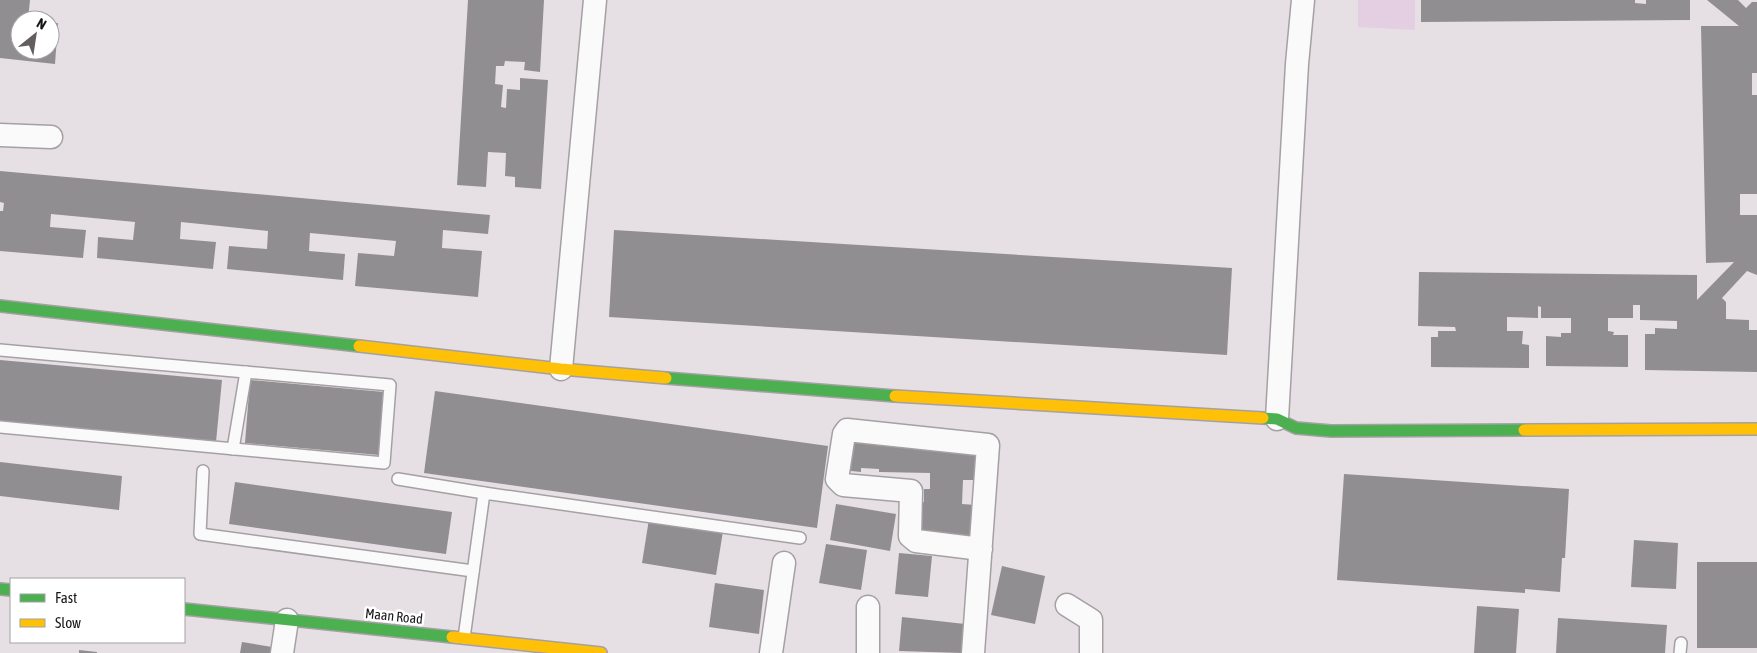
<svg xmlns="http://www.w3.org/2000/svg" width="1757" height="653" viewBox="0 0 1757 653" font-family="'Asap Condensed',sans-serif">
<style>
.green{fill:#e4cee2}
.building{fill:#918e91}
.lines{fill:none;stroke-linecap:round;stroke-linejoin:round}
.lane-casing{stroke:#a5a0a4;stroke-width:14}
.street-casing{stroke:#a5a0a4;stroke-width:25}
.fast-casing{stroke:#a5a0a4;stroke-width:14}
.slow-casing{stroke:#a5a0a4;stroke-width:14}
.lane{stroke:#fbfafb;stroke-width:11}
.street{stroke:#fbfafb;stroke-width:22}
.fast{stroke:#4caf50;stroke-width:11}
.slow{stroke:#ffc107;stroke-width:11}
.labels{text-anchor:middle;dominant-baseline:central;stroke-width:5;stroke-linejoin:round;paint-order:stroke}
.street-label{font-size:14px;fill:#191619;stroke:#fff}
</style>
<rect width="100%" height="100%" fill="#e6e0e5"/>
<!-- green -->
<path class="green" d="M 1358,0 L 1415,0 L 1415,30 L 1358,27 Z"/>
<!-- building -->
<g class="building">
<path d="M 0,0 L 30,0 L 28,20 L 20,20 L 20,50 L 50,50 L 50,23 L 58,23 L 55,64 L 0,58 Z"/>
<path d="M 468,0 L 544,0 L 540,72 L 524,70 L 525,62 L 505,61 L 504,66 L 496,66 L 495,84 L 503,85 L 501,107 L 506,108 L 507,89 L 520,90 L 520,78 L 548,80 L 541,189 L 515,187 L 515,177 L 505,176 L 506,153 L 488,152 L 486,187 L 457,185 Z"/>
<path d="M 1421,0 L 1635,0 L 1635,3 L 1646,4 L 1646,0 L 1690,0 L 1690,20 L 1421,22 Z"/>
<path d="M 1707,0 L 1738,0 L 1746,8 L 1752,2 L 1757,2 L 1757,73 L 1752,73 L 1752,95 L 1757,95 L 1757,194 L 1740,194 L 1740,215 L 1757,215 L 1757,275 L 1747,271 L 1722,298 L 1726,302 L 1726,319 L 1749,320 L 1749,330 L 1757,330 L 1757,372 L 1645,370 L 1645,334 L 1655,334 L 1655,328 L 1677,329 L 1677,321 L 1640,320 L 1640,305 L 1633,305 L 1633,318 L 1608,318 L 1608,331 L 1614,332 L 1613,335 L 1628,335 L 1628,367 L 1546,366 L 1546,336 L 1561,337 L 1561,333 L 1571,333 L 1571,318 L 1541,318 L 1541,307 L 1538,306 L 1538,318 L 1507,317 L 1507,331 L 1523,331 L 1522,344 L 1529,345 L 1529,368 L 1431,367 L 1431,337 L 1438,337 L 1438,331 L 1456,331 L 1455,327 L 1418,326 L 1419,272 L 1697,275 L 1697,300 L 1734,262 L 1706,263 L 1701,26 L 1739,26 Z"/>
<path d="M 0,171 L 490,215 L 488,234 L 443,230 L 442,248 L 482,251 L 478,297 L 355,286 L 358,253 L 394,256 L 396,241 L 310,233 L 309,251 L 345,254 L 343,280 L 227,269 L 229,246 L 267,249 L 268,231 L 181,222 L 180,239 L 216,242 L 213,269 L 97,258 L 98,237 L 133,240 L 135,222 L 51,214 L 50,227 L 86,230 L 83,258 L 0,251 L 0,211 L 3,211 L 4,203 L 0,202 Z"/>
<path d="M 614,230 L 1232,268 L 1227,355 L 609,317 Z"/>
<path d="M 0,360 L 222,380 L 216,442 L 0,423 Z"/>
<path d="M 250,380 L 384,392 L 379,455 L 245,443 Z"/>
<path d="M 435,391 L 828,446 L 817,528 L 424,473 Z"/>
<path d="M 852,441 L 979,451 L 978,480 L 963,480 L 962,504 L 976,505 L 975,536 L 918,536 L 918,502 L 924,502 L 924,489 L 930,489 L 930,473 L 879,472 L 879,469 L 861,468 L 861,472 L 851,471 Z"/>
<path d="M 0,462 L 122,476 L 119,510 L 0,496 Z"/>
<path d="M 1344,474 L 1569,489 L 1565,558 L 1562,558 L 1560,592 L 1525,589 L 1525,593 L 1337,580 Z"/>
<path d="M 235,482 L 452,512 L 446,554 L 229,524 Z"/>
<path d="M 836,504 L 896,514 L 890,551 L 830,540 Z"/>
<path d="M 649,519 L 723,531 L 716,575 L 642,563 Z"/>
<path d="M 1634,540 L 1678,543 L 1676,589 L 1631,587 Z"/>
<path d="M 826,544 L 867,550 L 861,590 L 819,583 Z"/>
<path d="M 899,553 L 932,556 L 928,597 L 895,594 Z"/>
<rect x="1697" y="562" width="60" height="86"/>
<path d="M 1002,566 L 1045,576 L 1035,624 L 991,615 Z"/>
<path d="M 715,583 L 764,590 L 759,634 L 709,627 Z"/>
<path d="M 1477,606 L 1519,609 L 1516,653 L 1474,653 Z"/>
<path d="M 902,617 L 965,624 L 962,653 L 899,651 Z"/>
<path d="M 1558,618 L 1667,625 L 1665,653 L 1556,653 Z"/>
<path d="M 242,642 L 272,647 L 271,653 L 240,653 Z"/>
<path d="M 79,650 L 97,652 L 97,653 L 79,653 Z"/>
</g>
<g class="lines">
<!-- lane casing -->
<g class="lane-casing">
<g id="lane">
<path d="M 0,350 L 390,385 L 384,463 L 0,427"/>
<path d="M 233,449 L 246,372"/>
<path d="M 203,471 L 200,534 L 473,571"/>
<path d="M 398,479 L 484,493"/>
<path d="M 464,638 L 484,493 L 800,538"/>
<path d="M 1680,653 L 1681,643"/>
</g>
</g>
<!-- street casing -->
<g class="street-casing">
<g id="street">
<path d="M 0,135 L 51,137"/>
<path d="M 561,369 L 595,0"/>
<path d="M 1277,419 L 1297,64 L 1303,0"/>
<path d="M 1067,605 L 1091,620 L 1091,653"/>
<path d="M 282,653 L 287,620"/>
<path d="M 771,653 L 784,563"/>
<path d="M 868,653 L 868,607"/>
<path d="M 973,653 L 988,445 L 847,430 L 844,434 L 837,479 L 843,485 L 911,491 L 910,536 L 916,541 L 981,549"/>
</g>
</g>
<!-- fast casing -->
<g class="fast-casing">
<g id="fast">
<path d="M 0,306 L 359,346"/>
<path d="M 666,378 L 895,396"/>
<path d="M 1263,418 L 1277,419 L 1296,428 L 1331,431 L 1524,430"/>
<path d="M 0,589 L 11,590"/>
<path d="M 184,609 L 452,637"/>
</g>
</g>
<!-- slow casing -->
<g class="slow-casing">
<g id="slow">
<path d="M 359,346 L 561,369 L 666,378"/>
<path d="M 895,396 L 1263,418"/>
<path d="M 1524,430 L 1757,429"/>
<path d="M 452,637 L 601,653"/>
</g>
</g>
<!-- lane -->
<use href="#lane" class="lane"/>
<!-- street -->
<use href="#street" class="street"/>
<!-- fast -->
<use href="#fast" class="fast"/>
<!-- slow -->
<use href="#slow" class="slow"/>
</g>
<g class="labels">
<!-- street labels -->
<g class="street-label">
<text transform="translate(394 616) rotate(6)">Maan Road</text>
</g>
</g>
<!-- legend -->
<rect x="10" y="578" width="175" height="65" fill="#ffffff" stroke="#a3a2a3"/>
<rect x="20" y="594" width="25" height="8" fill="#4caf50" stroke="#a3a2a3"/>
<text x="55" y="603" font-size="15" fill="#191619">Fast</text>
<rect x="20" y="619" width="25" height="8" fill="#ffc107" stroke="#a3a2a3"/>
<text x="55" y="628" font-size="15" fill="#191619">Slow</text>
<!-- north arrow -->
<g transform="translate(35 35) rotate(30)"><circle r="24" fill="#ffffff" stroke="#a3a2a3"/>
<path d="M0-4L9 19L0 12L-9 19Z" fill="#615d60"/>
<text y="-8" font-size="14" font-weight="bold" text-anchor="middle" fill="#191619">N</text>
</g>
</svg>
